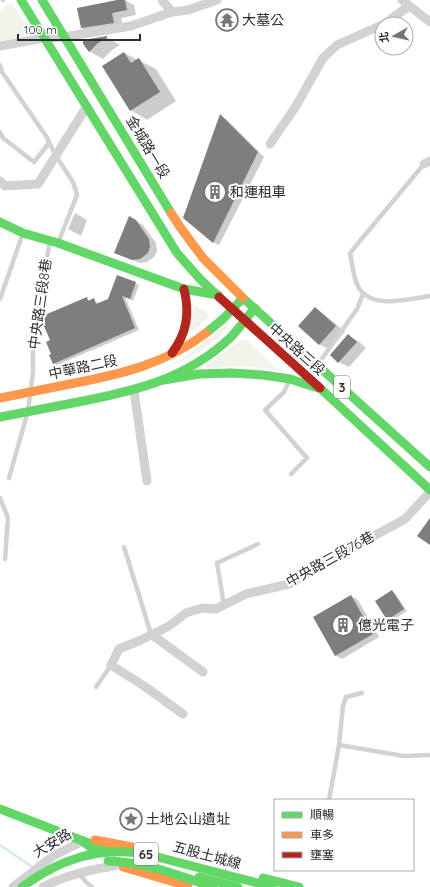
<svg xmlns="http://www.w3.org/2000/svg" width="430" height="887" viewBox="0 0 430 887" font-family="Quicksand,'Noto Sans TC',sans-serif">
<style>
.green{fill:#f0f4eb}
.shadow{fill:#0003}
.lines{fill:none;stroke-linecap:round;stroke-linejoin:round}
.stream{stroke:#d7e9f1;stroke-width:2.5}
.building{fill:#7e7e7e}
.lane{stroke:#d2d2d2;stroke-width:4.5}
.street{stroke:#d2d2d2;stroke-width:9}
.fast{stroke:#63d668;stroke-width:9}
.slow{stroke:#ff974d;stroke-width:9}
.jam{stroke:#b3261e;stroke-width:9}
.fast-bridge{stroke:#63d668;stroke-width:9}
.labels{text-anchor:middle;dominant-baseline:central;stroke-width:4;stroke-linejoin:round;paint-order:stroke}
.shield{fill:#fff;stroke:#6c6c6c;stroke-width:1}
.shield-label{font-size:13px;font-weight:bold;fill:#2d2d2d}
.poi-label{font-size:14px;fill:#2d2d2d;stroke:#fff;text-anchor:start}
.street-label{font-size:14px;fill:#2d2d2d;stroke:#fff}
</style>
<rect width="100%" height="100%" fill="#fff"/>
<!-- green -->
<g class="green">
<path d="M 7,4 L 13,5 L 29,29 L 26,36 L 0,41 L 0,12 Z"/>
<path d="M 194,305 L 208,313 L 209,316 L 194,331 L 187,335 Z"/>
<path d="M 225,325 L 228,327 L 226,330 C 208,348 187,360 163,369 L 187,356 Z"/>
<path d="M 241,340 L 246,340 L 278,370 L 242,366 L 207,368 L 205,366 Z"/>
</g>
<!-- shadow -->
<g class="shadow">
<path d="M 0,0 L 5,0 L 4,3 Z"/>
<path d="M 122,0 L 125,0 L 134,5 L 136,15 L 121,18 L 123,28 L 91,33 L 81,28 Z"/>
<path d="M 106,37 L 120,45 L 112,50 L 103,59 L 89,51 L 84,44 Z"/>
<path d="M 124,53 L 156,69 L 176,101 L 147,120 L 131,110 Z"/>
<path d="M 220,116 L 226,119 L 264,157 L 219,245 L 213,242 Z"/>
<path d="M 75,213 L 87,220 L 81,236 L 68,229 Z"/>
<path d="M 130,218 L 143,225 L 156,243 L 157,251 L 154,257 L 147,262 L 140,263 L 115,253 Z"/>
<path d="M 135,283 L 139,285 L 133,301 L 125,297 L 139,330 L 57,365 L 53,363 L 51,340 L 87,299 L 91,301 L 94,300 L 99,304 L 109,300 Z"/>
<path d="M 315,308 L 324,314 L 345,332 L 329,349 L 319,344 Z"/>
<path d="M 349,336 L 358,341 L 366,348 L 349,367 L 339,362 Z"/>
<path d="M 392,591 L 395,593 L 407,611 L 391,621 L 388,620 L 376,602 Z"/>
<path d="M 351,596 L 358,600 L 379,637 L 342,659 L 335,655 Z"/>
</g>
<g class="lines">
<!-- stream -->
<path class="stream" d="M 0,845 L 34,868"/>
</g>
<!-- building -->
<g class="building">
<path d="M 117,0 L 125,0 L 127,10 L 112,13 L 114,23 L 81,28 L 77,8 Z"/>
<path d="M 107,36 L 107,38 L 98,43 L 89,52 L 83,44 L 83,40 Z"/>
<path d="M 124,52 L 131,63 L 139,58 L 160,92 L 130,111 L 102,66 Z"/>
<path d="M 220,114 L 258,152 L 213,243 L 183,218 Z"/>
<path d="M 129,216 L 136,220 L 149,239 L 150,247 L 148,253 L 140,259 L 132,260 L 114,253 Z"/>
<path d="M 117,275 L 136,282 L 130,299 L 122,296 L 135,328 L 53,364 L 49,355 L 51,354 L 46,342 L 50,340 L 40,317 L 87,297 L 88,301 L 94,298 L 96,304 L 108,299 Z"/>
<path d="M 315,307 L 336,326 L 319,345 L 298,326 Z"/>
<path d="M 348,334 L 357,342 L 338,363 L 330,355 Z"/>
<path d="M 430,518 L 430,545 L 417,536 Z"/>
<path d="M 392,590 L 404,609 L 387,620 L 375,601 Z"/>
<path d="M 351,595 L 373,634 L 335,656 L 313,617 Z"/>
</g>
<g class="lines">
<!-- lane -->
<g class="lane">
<path d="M 0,65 L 2,72 L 46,136 L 56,156 L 73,182 L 77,195 L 58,243"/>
<path d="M 0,132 L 3,138 L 34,162 L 49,143"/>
<path d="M 424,164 L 350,253 C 352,263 353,275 357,284 C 368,311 408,299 430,296"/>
<path d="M 0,299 L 23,233"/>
<path d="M 319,363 L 357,309 L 363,294"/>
<path d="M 289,381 L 284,392 L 265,410 L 307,458 L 291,474"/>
<path d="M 9,478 L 28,411 L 33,372 L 33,344 L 36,318 L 50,241"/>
<path d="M 0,498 L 8,518 L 5,559"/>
<path d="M 124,547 L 151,634"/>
<path d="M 224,605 L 217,563 L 258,544"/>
<path d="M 96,687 L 111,665"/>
<path d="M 339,745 L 343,706 L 346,697 L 362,693"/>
<path d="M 329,800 L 339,745 L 404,756 L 430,755"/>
<path d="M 79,873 L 86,882 L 92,887"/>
</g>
<!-- street -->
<g class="street">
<path d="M 162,0 L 172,12"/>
<path d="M 402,0 L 430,22"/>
<path d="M 384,24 L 409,6"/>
<path d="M 0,46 L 44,38 L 64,37 L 131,26 L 172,12 L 188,10 L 217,0"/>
<path d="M 270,144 L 296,106 L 323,58 L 337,45 L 382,25"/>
<path d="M 424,164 L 430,161"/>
<path d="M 0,181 L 5,186 L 38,184 L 87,106"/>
<path d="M 134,391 L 147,481"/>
<path d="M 151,634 L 203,672"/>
<path d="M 183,714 L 144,686 L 111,665 L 119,649 L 141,640 L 169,626 L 186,613 L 202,608 L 216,609 L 246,594 L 289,584 L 328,561 L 405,519 L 430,492"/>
<path d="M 13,887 L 53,856 L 83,841"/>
<path d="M 43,887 C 66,875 89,870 114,866"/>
</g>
<!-- fast -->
<g class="fast">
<path d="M 21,0 L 177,253 L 200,279 L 219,297"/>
<path d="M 42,0 L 171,213"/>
<path d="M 0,222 L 23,233 L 58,243 L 184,289 L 218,295"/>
<path d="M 206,333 L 223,319 L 243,298 L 430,467"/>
<path d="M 164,380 L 199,374 L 231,373 L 263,375 L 290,379 L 321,389 L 430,490"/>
<path d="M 0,417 C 26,412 52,407 78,402 C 135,391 186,379 230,338 C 239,329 246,318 255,308"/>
<path d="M 0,809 L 83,841 L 90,847"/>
<path d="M 83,841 L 115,852"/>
<path d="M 199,877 L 238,887"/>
<path d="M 263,878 L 299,887"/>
</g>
<!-- slow -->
<g class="slow">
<path d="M 171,213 L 180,227 L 203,258 L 243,298"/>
<path d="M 0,398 C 25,393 50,388 75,383 C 122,374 167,363 206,333"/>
<path d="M 95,840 L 132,847"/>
<path d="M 123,867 L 188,886"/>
</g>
<!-- jam -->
<g class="jam">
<path d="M 219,297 L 320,388"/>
<path d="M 172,353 C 187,333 190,313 184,289"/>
</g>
<!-- fast-bridge -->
<g class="fast-bridge">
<path d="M 108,861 C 145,862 178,875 213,887"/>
<path d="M 22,887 C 60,859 99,846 146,854 L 273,887"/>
</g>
</g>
<!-- icons -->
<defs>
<g id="temple-ring" transform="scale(1.15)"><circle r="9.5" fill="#fff" stroke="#767676" stroke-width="1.5"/><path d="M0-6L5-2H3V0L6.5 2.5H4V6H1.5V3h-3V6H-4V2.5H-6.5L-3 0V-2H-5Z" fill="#767676"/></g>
<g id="building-ring" transform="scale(1.15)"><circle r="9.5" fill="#fff" stroke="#767676" stroke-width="1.5"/><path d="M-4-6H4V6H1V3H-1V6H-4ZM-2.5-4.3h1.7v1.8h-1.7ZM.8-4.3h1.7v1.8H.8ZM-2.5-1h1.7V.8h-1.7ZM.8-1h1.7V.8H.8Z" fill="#767676"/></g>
<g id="sight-ring" transform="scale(1.15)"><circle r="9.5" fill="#fff" stroke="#767676" stroke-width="1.5"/><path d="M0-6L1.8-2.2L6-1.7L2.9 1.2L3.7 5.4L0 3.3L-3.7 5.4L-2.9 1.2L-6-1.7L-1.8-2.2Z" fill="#767676"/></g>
</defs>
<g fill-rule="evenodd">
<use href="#temple-ring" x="227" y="20"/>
<use href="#building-ring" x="215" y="192"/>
<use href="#building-ring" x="343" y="625"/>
<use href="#sight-ring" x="131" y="819"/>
</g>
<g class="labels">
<!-- shield labels -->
<g class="shield">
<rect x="334" y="376" width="16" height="22" rx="3"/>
<rect x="134" y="843" width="24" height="22" rx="3"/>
</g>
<g class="shield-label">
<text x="342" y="387">3</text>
<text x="146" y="854">65</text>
</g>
<!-- poi labels -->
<g class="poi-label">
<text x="242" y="20">大墓公</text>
<text x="230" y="192">和運租車</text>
<text x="358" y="625">億光電子</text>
<text x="146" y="819">土地公山遺址</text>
</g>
<!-- street labels -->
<g class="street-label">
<text transform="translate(148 147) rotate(59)">金城路一段</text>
<text transform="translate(40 304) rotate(-82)">中央路三段8巷</text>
<text transform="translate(297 349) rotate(42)">中央路三段</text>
<text transform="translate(83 367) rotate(-12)">中華路二段</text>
<text transform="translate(330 559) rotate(-29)">中央路三段76巷</text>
<text transform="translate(52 843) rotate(-31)">大安路</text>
<text transform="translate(207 855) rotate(15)">五股土城線</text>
</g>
</g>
<!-- legend -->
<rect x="274" y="799" width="140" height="72" fill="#ffffff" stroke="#ababab"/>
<rect x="282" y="812" width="20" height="6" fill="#63d668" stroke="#ababab"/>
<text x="310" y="819" font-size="12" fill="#2d2d2d">順暢</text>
<rect x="282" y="832" width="20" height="6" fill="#ff974d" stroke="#ababab"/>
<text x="310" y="839" font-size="12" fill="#2d2d2d">車多</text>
<rect x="282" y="852" width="20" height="6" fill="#b3261e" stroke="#ababab"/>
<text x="310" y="859" font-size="12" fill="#2d2d2d">壅塞</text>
<!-- north arrow -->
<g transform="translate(394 36) rotate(262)"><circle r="19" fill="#ffffff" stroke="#ababab"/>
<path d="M0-3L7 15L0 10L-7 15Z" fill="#767676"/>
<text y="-6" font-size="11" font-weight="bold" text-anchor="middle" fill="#2d2d2d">北</text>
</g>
<!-- scale -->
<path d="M18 34v6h122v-6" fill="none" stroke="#2d2d2d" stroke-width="2"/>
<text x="24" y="34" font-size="12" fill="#2d2d2d" stroke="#ffffff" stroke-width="3" paint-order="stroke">100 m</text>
</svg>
